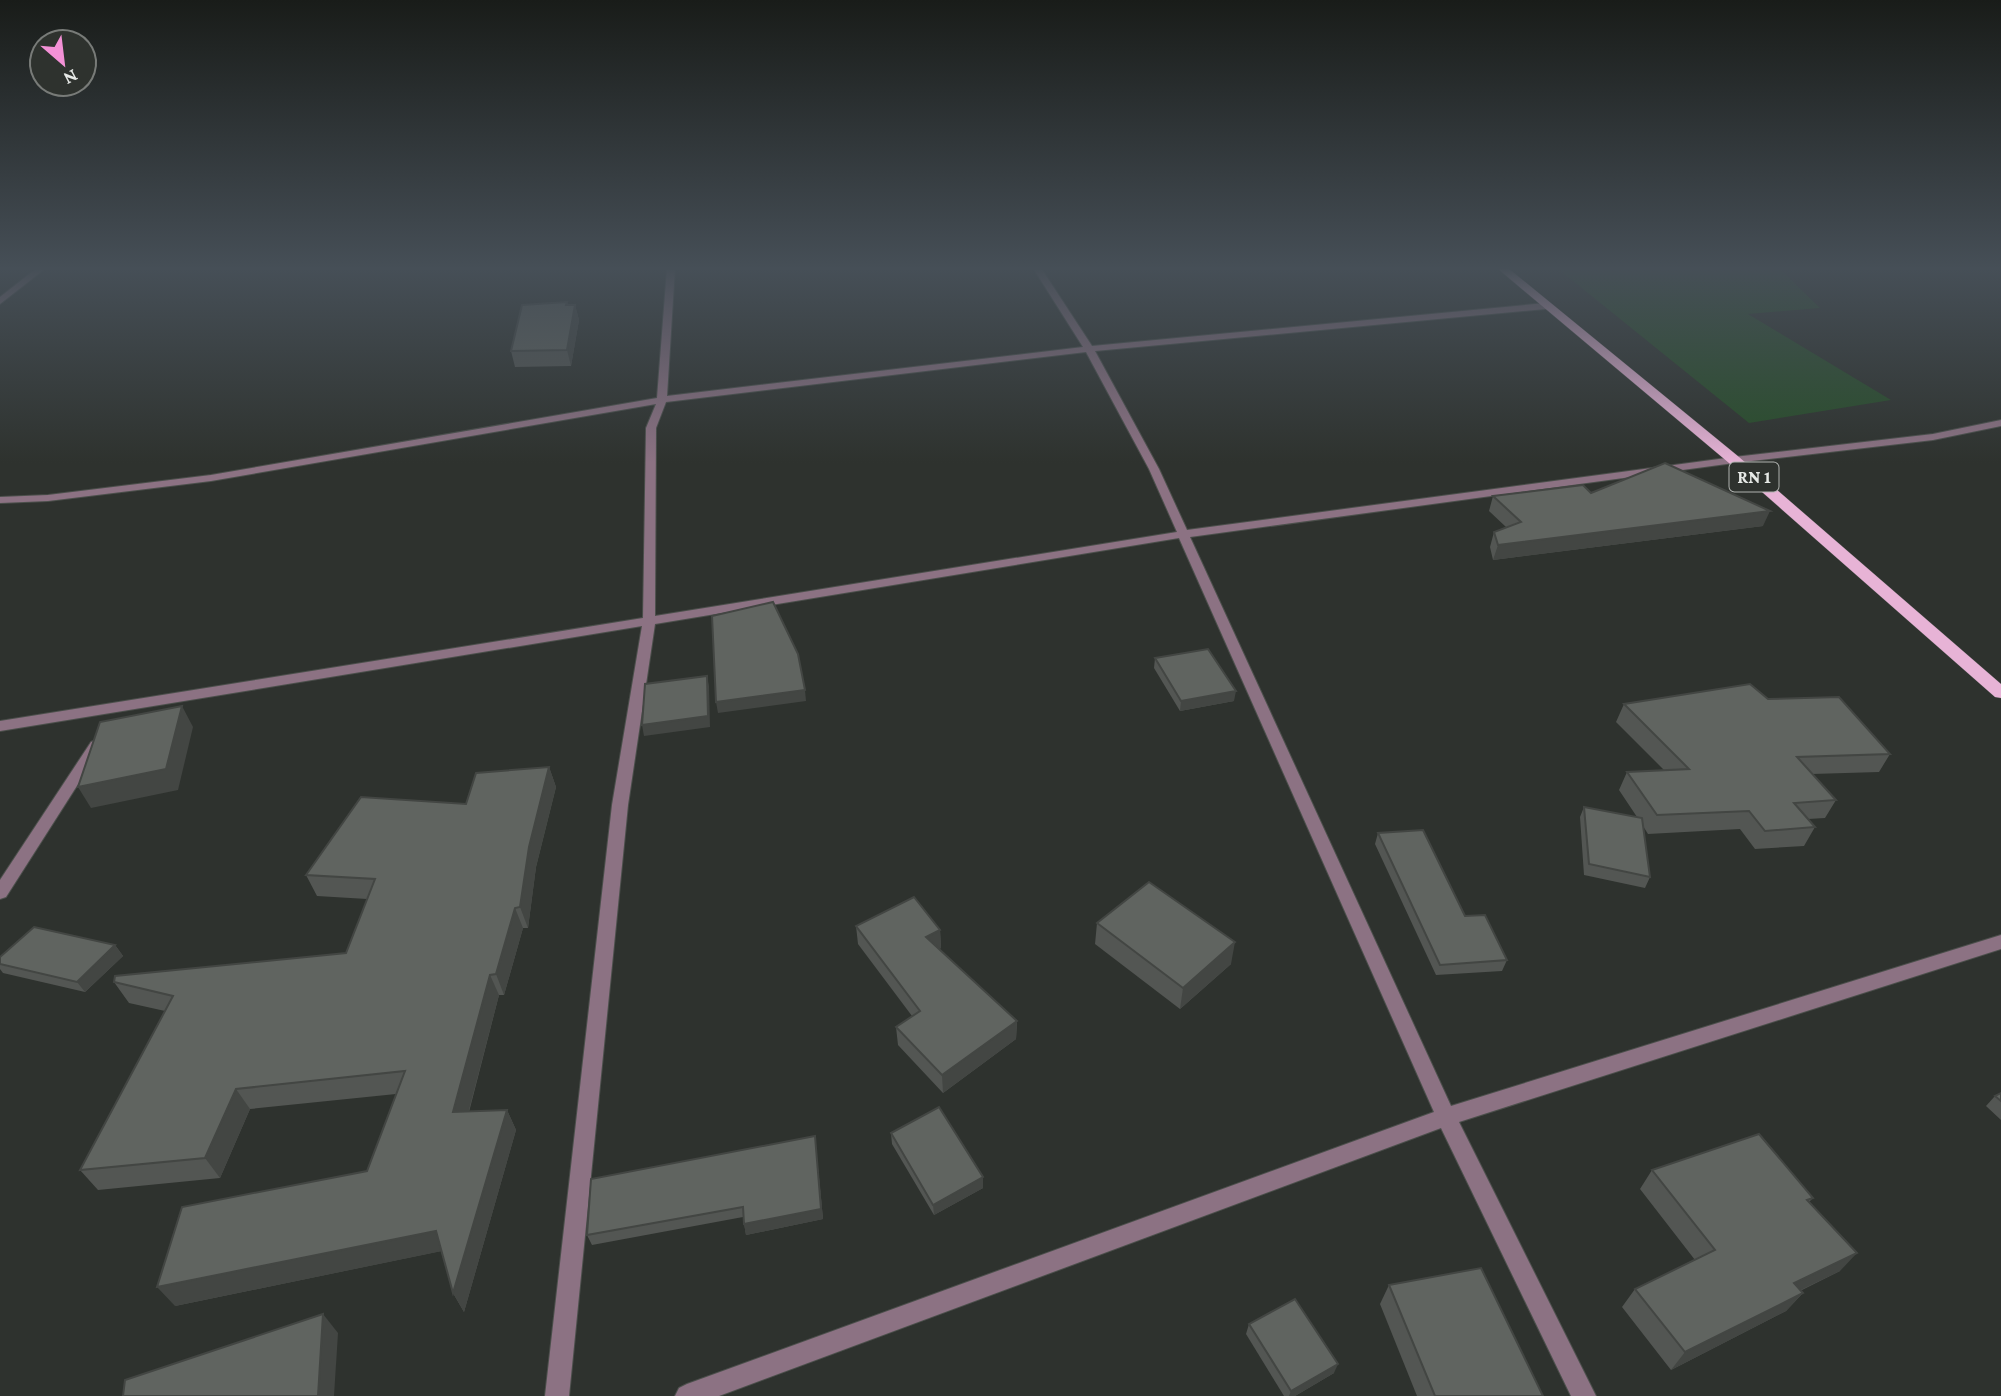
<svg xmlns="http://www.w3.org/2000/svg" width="2001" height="1396" viewBox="0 0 2001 1396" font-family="'Crimson Pro',serif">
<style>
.green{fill:#284d29}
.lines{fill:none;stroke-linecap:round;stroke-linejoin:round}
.minor-casing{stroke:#4b4f4b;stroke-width:2}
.primary-casing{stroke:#4b4f4b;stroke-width:1}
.minor{fill:#8c7283;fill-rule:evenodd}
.primary{fill:#e7b3d6;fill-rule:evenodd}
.wall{fill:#535653}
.shaded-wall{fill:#434643}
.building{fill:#606460;stroke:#434643;stroke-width:2}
.labels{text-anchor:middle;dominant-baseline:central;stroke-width:5;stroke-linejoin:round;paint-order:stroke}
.shield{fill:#2e322e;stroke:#afb2af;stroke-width:2}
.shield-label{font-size:18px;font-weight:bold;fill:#e6e9e6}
</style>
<rect width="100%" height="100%" fill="#2e322e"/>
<!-- green -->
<path class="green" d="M 1557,268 L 1779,268 L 1820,308 L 1748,314 L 1891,400 L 1749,423 Z"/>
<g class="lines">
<!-- minor casing -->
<g class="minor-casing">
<g id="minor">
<path d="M 37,268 L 46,268 L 0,304 L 0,297 Z"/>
<path d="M 667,268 L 675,268 L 667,396 L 1083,347 L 1033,268 L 1041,268 L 1092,346 L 1546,303 L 1550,306 L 1546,309 L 1095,351 L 1159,469 L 1187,530 L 1734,457 L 1933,434 L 2001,420 L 2001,426 L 1933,440 L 1734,463 L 1190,537 L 1451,1106 L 2001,935 L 2001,949 L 1459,1122 L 1596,1396 L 1571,1396 L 1441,1128 L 719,1396 L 675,1396 L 679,1388 L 687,1384 L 1434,1112 L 1179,538 L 655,624 L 628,805 L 569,1396 L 545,1396 L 612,805 L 642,626 L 0,731 L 0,721 L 643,618 L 646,428 L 656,404 L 211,481 L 48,501 L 0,503 L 0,497 L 48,495 L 211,475 L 657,398 ZM 1086,352 L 1149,469 L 1177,532 L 655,616 L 656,428 L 666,402 Z"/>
<path d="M 96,740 L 103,745 L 6,897 L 0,899 L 0,880 L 91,742 Z"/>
</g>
</g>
<!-- primary casing -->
<g class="primary-casing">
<path id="primary" d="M 1497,268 L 1508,268 L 1739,457 L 2001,684 L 2001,698 L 1995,697 L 1729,463 Z"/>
</g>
<!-- minor -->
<use href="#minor" class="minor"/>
<!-- primary -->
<use href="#primary" class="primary"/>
</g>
<!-- wall -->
<g class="wall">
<path d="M 567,302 L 568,305 L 575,305 L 579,320 L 571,366 L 515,367 L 511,351 Z"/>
<path d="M 1591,493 L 1763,526 L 1493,560 L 1490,547 L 1494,532 L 1506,527 L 1489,511 L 1493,496 Z"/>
<path d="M 1155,658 L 1234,701 L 1180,711 L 1154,668 Z"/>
<path d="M 1768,699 L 1890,754 L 1879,772 L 1812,774 L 1836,800 L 1825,818 L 1808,819 L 1815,827 L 1804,846 L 1755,849 L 1740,829 L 1648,834 L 1643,826 L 1650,877 L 1645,888 L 1584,875 L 1580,817 L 1584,807 L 1637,817 L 1619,790 L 1627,772 L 1664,770 L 1616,722 L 1624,704 Z"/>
<path d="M 549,767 L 556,787 L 536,867 L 528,928 L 523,928 L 504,995 L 499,995 L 469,1112 L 507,1110 L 516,1130 L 464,1312 L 453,1293 L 441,1251 L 175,1306 L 367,1171 L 396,1094 L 250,1109 L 220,1178 L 98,1190 L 80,1170 L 165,1011 L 129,1003 L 114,982 L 346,953 L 367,899 L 317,896 L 306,875 Z"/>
<path d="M 1378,833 L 1507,960 L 1502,971 L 1436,975 L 1375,844 Z"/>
<path d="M 1097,923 L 1231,964 L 1180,1009 L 1095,944 Z"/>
<path d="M 856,926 L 940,930 L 941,948 L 939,949 L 1017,1021 L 1016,1039 L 943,1093 L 898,1045 L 896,1027 L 912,1016 L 858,944 Z"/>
<path d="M 115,945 L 123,956 L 85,992 L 3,973 L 0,969 L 0,957 Z"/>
<path d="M 2001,1093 L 2001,1120 L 1986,1106 L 1995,1096 Z"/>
<path d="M 891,1133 L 983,1188 L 934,1215 L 892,1144 Z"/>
<path d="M 815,1136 L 823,1219 L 746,1235 L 743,1217 L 592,1245 L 587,1235 Z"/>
<path d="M 1652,1170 L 1813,1198 L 1809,1202 L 1840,1271 L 1800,1291 L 1803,1293 L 1786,1311 L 1671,1370 L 1622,1307 L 1635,1289 L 1695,1260 L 1640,1189 Z"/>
<path d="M 1389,1285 L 1543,1396 L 1417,1396 L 1380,1304 Z"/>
<path d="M 1249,1324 L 1334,1373 L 1295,1396 L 1284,1396 L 1246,1334 Z"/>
</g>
<!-- shaded-wall -->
<g class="shaded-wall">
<path d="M 575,305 L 579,320 L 571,366 L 567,350 Z"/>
<path d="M 1770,511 L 1763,526 L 1493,560 L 1498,545 Z"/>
<path d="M 707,676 L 709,686 L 710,727 L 644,736 L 642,725 Z"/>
<path d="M 805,690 L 806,701 L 718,713 L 716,702 Z"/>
<path d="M 1236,691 L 1234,701 L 1180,711 L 1181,701 Z"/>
<path d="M 182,706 L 193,727 L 178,790 L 91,808 L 78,787 Z"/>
<path d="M 549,767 L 556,787 L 536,867 L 528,928 L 520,907 L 529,847 Z"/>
<path d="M 515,908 L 523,928 L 504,995 L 496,974 Z"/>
<path d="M 940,930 L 941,948 L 927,955 L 926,937 Z"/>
<path d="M 1235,942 L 1231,964 L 1180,1009 L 1183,988 Z"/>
<path d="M 115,945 L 123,956 L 85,992 L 77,982 Z"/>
<path d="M 490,975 L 499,995 L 463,1133 L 453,1112 Z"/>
<path d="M 1017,1021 L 1016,1039 L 943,1093 L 942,1075 Z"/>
<path d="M 236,1089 L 250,1109 L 220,1178 L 205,1158 Z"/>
<path d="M 507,1110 L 516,1130 L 464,1312 L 453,1293 Z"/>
<path d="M 815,1136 L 823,1219 L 746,1235 L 744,1224 Z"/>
<path d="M 983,1177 L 983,1188 L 934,1215 L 933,1205 Z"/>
<path d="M 436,1231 L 447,1250 L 175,1306 L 157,1287 Z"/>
<path d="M 1857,1253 L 1840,1271 L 1778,1301 L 1794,1283 Z"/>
<path d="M 1803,1293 L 1786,1311 L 1671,1370 L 1685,1352 Z"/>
<path d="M 323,1314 L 338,1333 L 334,1396 L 318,1396 Z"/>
<path d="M 1338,1364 L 1334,1373 L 1295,1396 L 1289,1396 L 1291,1391 Z"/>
</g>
<!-- building -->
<g class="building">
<path d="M 567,302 L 566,305 L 575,305 L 567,350 L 511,351 L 522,305 Z"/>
<path d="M 1665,463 L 1770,511 L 1498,545 L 1494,532 L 1521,522 L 1493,496 L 1583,485 L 1591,493 Z"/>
<path d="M 773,602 L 798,654 L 805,690 L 716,702 L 712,616 Z"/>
<path d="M 1208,649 L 1236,691 L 1181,701 L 1155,658 Z"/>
<path d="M 707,676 L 708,716 L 642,725 L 645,684 Z"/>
<path d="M 1750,684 L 1768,699 L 1839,697 L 1890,754 L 1797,757 L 1836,800 L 1794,803 L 1815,827 L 1765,831 L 1749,811 L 1657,815 L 1627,772 L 1689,769 L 1624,704 Z"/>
<path d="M 182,706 L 166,769 L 78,787 L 100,722 Z"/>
<path d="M 549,767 L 529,847 L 520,907 L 515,908 L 496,974 L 490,975 L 453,1112 L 507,1110 L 453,1293 L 436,1231 L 157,1287 L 182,1207 L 367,1171 L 405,1071 L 236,1089 L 205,1158 L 80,1170 L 173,996 L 114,982 L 115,976 L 346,953 L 375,879 L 306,875 L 361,797 L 466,804 L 476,773 Z"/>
<path d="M 1584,807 L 1642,818 L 1650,877 L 1589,864 Z"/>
<path d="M 1423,830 L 1465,916 L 1485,915 L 1507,960 L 1440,965 L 1378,833 Z"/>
<path d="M 1149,882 L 1235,942 L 1183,988 L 1097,923 Z"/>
<path d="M 914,897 L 940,930 L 926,937 L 1017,1021 L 942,1075 L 896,1027 L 920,1011 L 856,926 Z"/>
<path d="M 34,927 L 115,945 L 77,982 L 0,964 L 0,957 Z"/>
<path d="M 2001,1093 L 2001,1101 L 1995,1096 Z"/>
<path d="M 939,1107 L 983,1177 L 933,1205 L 891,1133 Z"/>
<path d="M 1759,1134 L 1813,1198 L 1807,1200 L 1857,1253 L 1794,1283 L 1803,1293 L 1685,1352 L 1635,1289 L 1715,1250 L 1652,1170 Z"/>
<path d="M 815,1136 L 821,1209 L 744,1224 L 743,1207 L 587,1235 L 591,1179 Z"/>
<path d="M 1481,1268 L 1543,1396 L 1435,1396 L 1389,1285 Z"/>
<path d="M 1295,1299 L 1338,1364 L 1291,1391 L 1249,1324 Z"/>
<path d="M 323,1314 L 318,1396 L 123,1396 L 125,1380 Z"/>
</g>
<!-- sky -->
<linearGradient id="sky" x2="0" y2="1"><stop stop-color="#191c19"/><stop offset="0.58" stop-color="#464f57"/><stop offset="1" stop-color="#464f57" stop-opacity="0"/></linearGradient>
<rect width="2001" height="463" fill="url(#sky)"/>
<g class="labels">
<!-- shield labels -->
<rect class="shield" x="1729.5" y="462.5" width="49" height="29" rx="5"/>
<g class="shield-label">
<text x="1754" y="477">RN 1</text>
</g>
</g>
<!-- north arrow -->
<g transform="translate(63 63) rotate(152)"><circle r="33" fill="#2e322e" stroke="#787b78" stroke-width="2"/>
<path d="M0-5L12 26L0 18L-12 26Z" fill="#f391d6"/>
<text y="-10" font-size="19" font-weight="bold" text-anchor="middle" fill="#e6e9e6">N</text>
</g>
</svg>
